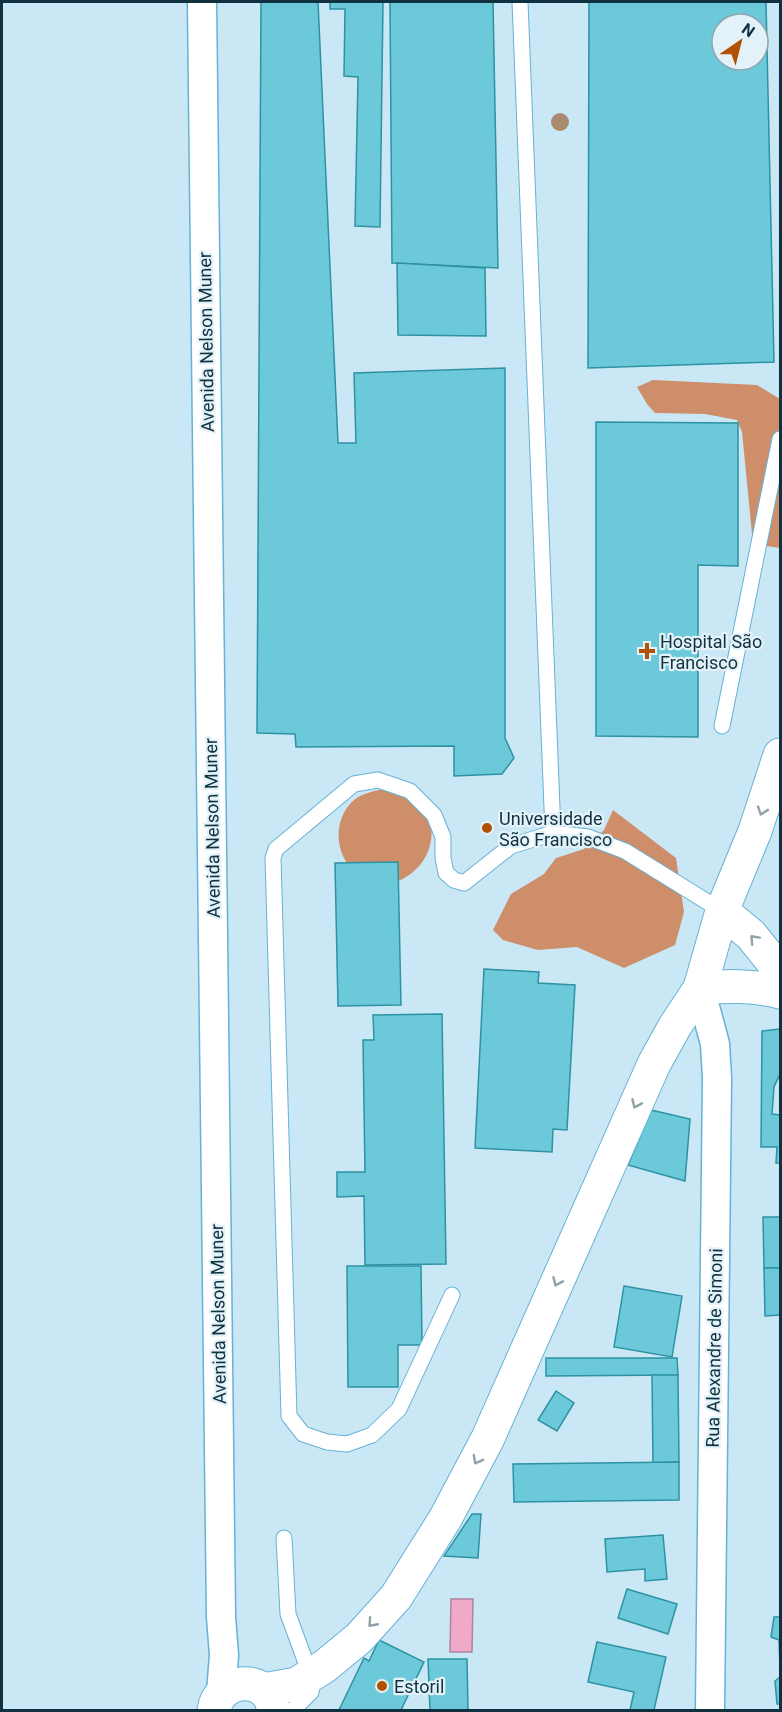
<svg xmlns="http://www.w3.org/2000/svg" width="782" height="1712" viewBox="0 0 782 1712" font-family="Roboto,sans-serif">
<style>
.forest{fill:#ce8e6a}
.water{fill:#f0a9c9;stroke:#ad85a0;stroke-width:1.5}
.building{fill:#6bc9da;stroke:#2d92a2;stroke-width:1.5;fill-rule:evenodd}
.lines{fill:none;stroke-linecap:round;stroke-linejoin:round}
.service-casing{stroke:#65b2d6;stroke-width:17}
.minor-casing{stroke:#65b2d6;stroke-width:31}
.tertiary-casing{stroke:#65b2d6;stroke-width:35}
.service{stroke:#fff;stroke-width:15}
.minor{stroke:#fff;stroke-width:28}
.tertiary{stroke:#fff;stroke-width:33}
.tree{fill:#a78a6f}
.oneway{stroke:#93a2a9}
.poi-dot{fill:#b15202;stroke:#e3f2f9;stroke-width:2}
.labels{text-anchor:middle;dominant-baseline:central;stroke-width:4.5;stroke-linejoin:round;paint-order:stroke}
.street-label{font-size:18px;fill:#10313f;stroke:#e3f2f9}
.poi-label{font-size:18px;fill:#10313f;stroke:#e3f2f9;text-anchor:start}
</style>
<rect width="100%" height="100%" fill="#cae7f6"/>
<!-- forest -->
<g class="forest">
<path d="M 653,380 L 757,385 L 780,399 L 780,548 L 753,544 L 742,432 L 737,420 L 705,414 L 655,413 L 647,404 L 637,387 Z"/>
<path d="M 384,789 C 399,792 414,798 424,810 C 439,829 430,859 413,872 C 408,876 400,882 393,881 C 386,881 377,877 371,875 C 361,872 353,871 347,863 C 334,843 336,816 354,800 C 363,793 374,791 384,789 Z"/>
<path d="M 613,810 L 676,858 L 684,912 L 675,945 L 624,968 L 577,947 L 538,950 L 503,940 L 493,930 L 511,894 L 544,874 L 556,858 L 584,849 L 604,830 Z"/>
</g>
<!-- water -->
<path class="water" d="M 451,1599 L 473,1599 L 472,1652 L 450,1652 Z"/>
<!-- building -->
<g class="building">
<path d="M 261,2 L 318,2 L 338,443 L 356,443 L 354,373 L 505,368 L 505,738 L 514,758 L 502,774 L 454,776 L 454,746 L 296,747 L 295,734 L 257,733 Z"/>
<path d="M 330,2 L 383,2 L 380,227 L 355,226 L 358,77 L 344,76 L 345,9 L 330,9 Z"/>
<path d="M 390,2 L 493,2 L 498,268 L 392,263 Z"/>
<path d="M 589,2 L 766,2 L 774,362 L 588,368 ZM 722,24 L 758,24 L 758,60 L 722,60 Z"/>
<path d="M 397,263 L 485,268 L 486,336 L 398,335 Z"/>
<path d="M 596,422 L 738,423 L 738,566 L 698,565 L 698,737 L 596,736 Z"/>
<path d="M 398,862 L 401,1005 L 338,1006 L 335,863 Z"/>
<path d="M 484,969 L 539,972 L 538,983 L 575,985 L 567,1130 L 553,1129 L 552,1152 L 475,1148 Z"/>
<path d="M 442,1014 L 446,1264 L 365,1265 L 364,1196 L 337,1197 L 337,1172 L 365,1172 L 363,1040 L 374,1040 L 373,1015 Z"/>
<path d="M 780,1029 L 780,1074 L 774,1087 L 772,1114 L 780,1115 L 780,1163 L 776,1163 L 777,1147 L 761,1147 L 762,1031 Z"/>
<path d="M 651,1110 L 690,1119 L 685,1181 L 628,1165 Z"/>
<path d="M 763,1217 L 780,1217 L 780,1268 L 764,1268 Z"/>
<path d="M 347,1266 L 421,1266 L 422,1345 L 398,1345 L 398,1387 L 348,1387 Z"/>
<path d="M 764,1268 L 780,1268 L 780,1315 L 765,1316 Z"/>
<path d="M 624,1286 L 682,1296 L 672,1357 L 614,1347 Z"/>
<path d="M 546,1358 L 677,1358 L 678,1375 L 546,1376 Z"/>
<path d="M 652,1375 L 678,1375 L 679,1462 L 653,1463 Z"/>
<path d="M 556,1391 L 574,1403 L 557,1431 L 538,1420 Z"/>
<path d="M 679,1462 L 679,1500 L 514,1502 L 513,1464 Z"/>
<path d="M 472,1514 L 481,1514 L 478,1558 L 444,1556 Z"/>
<path d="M 663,1535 L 667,1579 L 645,1581 L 645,1569 L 607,1572 L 605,1539 Z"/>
<path d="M 627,1589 L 677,1604 L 668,1634 L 618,1618 Z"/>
<path d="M 774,1617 L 780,1617 L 780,1668 L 779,1640 L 771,1637 Z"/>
<path d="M 379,1640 L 424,1662 L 401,1710 L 339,1710 L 364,1658 L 369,1661 Z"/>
<path d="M 597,1642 L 666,1657 L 654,1710 L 630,1710 L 634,1692 L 588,1682 Z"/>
<path d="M 428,1659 L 467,1659 L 468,1710 L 430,1710 Z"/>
<path d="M 780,1677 L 780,1704 L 777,1704 L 775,1681 Z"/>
</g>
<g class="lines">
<!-- service casing -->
<g class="service-casing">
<g id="service">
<path d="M 520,2 L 553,833"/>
<path d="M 722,726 L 780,439"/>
<path d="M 452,1295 L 399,1409 L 372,1435 L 347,1444 L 327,1442 L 303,1434 L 289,1416 L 273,858 L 276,849 L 354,784 L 378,780 L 410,791 L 434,815 L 443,837 L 443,858 L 446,873 L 454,880 L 464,883 L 511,846 L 553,833 L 588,837 L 625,851 L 722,911"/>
<path d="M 284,1538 L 288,1614 L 313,1682 L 311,1692 L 293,1710"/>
</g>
</g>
<!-- minor casing -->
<g class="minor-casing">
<g id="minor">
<path d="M 202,2 L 221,1617 L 224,1655 L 221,1693"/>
<path d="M 700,988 L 715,1044 L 717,1078 L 710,1710"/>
</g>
</g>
<!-- tertiary casing -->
<g class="tertiary-casing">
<g id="tertiary">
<path d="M 722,911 L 751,935 L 780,971"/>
<path d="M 700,988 C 728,986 753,985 780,992"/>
<path d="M 263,1690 L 297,1684 L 325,1666 L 359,1638 L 396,1597 L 445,1519 L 488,1438 L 654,1064 L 675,1026 L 700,988 L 722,911 L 755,831 L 780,755"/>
<path d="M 214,1710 C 219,1677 267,1674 273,1707"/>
</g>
</g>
<!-- service -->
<use href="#service" class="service"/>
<!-- minor -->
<use href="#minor" class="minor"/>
<!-- tertiary -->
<use href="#tertiary" class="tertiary"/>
</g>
<!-- trees -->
<circle class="tree" cx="560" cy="122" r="9"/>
<!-- one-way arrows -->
<defs><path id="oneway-chevron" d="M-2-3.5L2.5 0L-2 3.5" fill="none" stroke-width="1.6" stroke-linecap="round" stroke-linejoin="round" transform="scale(1.5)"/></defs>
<g class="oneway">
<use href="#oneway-chevron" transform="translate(762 811) rotate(109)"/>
<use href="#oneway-chevron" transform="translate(754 939) rotate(-133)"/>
<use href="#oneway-chevron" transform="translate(636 1104) rotate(114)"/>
<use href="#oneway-chevron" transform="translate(557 1282) rotate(114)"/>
<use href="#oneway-chevron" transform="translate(477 1460) rotate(118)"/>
<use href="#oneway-chevron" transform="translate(372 1623) rotate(132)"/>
</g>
<!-- markers -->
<g class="poi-dot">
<path d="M644 642h6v6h6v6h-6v6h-6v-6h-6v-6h6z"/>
<circle cx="487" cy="828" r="6"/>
<circle cx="382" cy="1686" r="6"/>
</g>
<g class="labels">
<!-- street labels -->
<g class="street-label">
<text transform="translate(206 342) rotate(-91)">Avenida Nelson Muner</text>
<text transform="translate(212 828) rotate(-91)">Avenida Nelson Muner</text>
<text transform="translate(218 1314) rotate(-91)">Avenida Nelson Muner</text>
<text transform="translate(714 1348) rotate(-89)">Rua Alexandre de Simoni</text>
</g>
<!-- poi labels -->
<g class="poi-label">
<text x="660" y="641">Hospital São<tspan x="660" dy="21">Francisco</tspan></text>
<text x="499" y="818">Universidade<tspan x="499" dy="21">São Francisco</tspan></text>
<text x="394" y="1686">Estoril</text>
</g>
</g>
<!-- border -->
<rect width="782" height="1712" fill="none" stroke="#10313f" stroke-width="6"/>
<!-- north arrow -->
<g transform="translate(740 42) rotate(35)"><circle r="28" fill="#e3f2f9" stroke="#8fa5af" stroke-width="1.5"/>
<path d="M0-4.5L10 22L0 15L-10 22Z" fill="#b15202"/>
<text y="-9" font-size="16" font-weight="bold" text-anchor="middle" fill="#10313f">N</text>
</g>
</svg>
